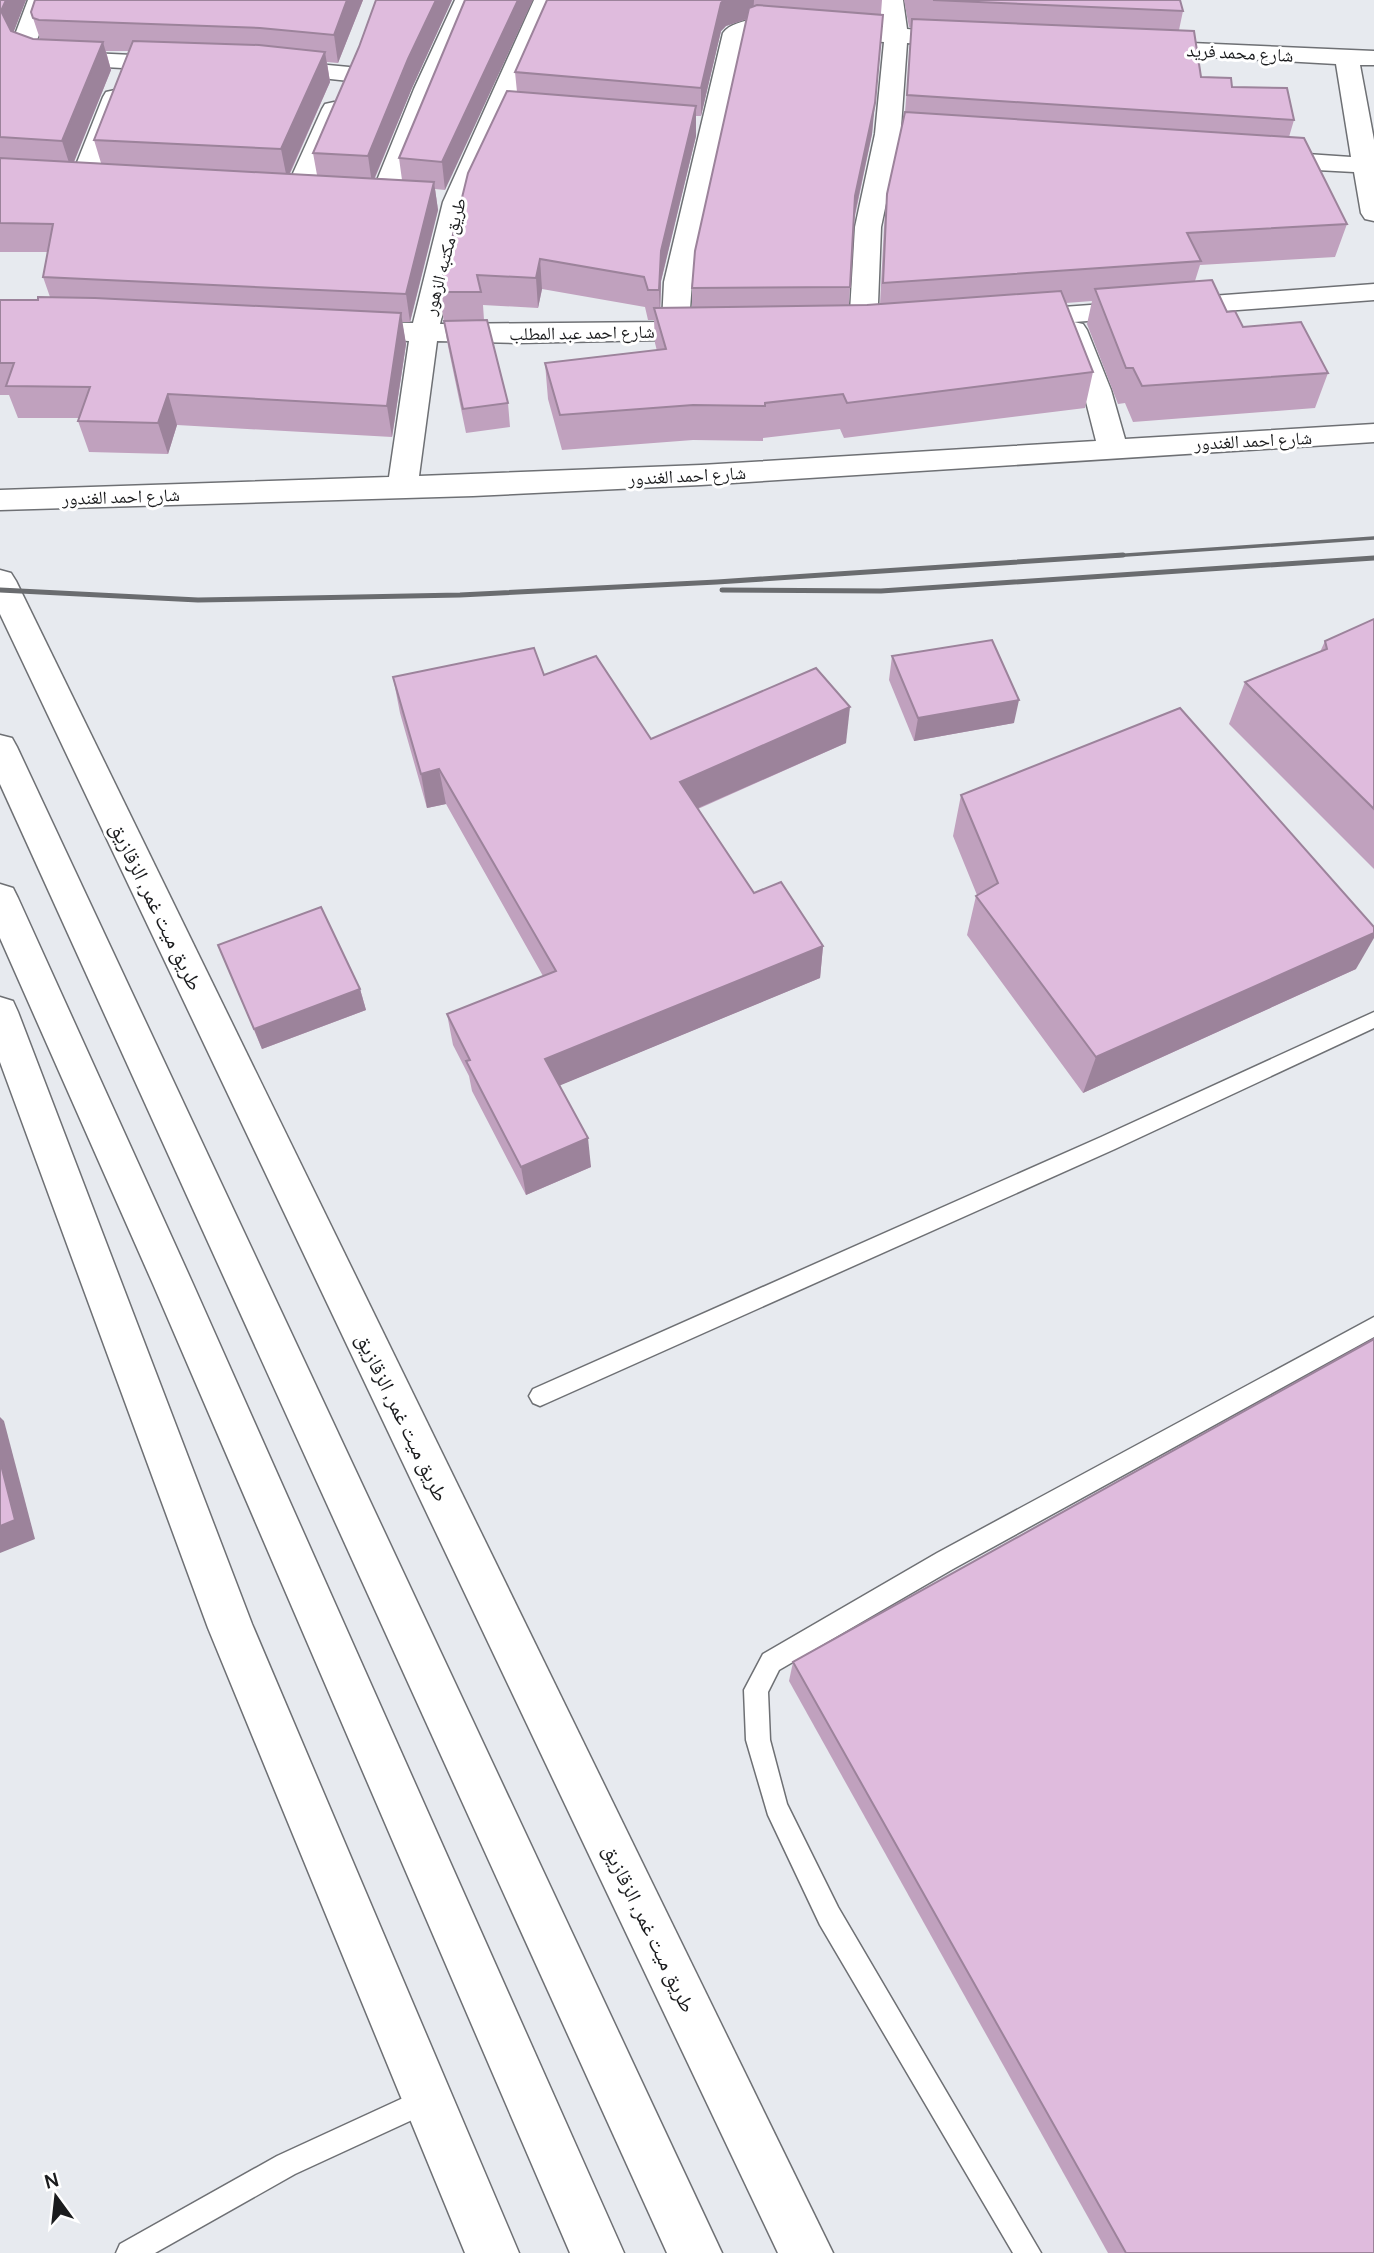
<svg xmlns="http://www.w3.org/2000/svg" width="1374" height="2253" viewBox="0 0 1374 2253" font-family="Manrope,'Noto Naskh Arabic',sans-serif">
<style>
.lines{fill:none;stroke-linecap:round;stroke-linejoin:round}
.lane-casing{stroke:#6e7074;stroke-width:3}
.street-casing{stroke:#6e7074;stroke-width:3}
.highway-casing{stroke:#6e7074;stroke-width:3}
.lane{fill:#fff;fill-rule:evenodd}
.street{fill:#fff;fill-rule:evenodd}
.highway{fill:#fff;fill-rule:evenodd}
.rail-far1{stroke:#6a6c6f;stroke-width:3.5}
.rail{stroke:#6a6c6f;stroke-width:5}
.wall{fill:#c0a1be;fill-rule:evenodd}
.shaded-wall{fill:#9c839b}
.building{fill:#dfbbdd;stroke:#9c839b;stroke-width:2}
.labels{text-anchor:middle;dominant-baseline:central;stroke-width:6;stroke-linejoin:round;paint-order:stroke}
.far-street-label{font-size:18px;fill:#1b1c1e;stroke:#fff}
.street-label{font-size:21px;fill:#1b1c1e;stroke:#fff}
</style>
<rect width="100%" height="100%" fill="#e7eaef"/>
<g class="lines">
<!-- lane casing -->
<g class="lane-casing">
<g id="lane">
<path d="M 1374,1012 L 1374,1028 L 1115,1149 L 547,1403 L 540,1406 L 533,1403 L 529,1396 L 533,1389 L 1101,1137 Z"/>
<path d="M 1374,1317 L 1374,1337 L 953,1569 L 779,1670 L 768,1692 L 770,1740 L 787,1804 L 838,1907 L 1041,2253 L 1013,2253 L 820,1925 L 768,1815 L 746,1740 L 744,1690 L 763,1654 L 937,1553 Z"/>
<path d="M 427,2087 L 436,2091 L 440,2100 L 436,2109 L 295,2174 L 155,2253 L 116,2253 L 120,2244 L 277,2156 Z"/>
</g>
</g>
<!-- street casing -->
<g class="street-casing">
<g id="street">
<path d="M 28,0 L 52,0 L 37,40 L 40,48 L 47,51 L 176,57 L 185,59 L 188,64 L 185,69 L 176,71 L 33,63 L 21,57 L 13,40 Z"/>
<path d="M 455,0 L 479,0 L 438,89 L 397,195 L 393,201 L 384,203 L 375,201 L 371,195 L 414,89 Z"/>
<path d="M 534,0 L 558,0 L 469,202 L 440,324 L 662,322 L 664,282 L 723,33 C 729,24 744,21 754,19 L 883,27 L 879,0 L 903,0 L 907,29 L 971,35 L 975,40 L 971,45 L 963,47 L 907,43 L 901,127 L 960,133 L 964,138 L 960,143 L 951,146 L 899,142 L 881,227 L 877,329 L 873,335 L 863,338 L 853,335 L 849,329 L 855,227 L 875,134 L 884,42 L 756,33 L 746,37 L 692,282 L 689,322 L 718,324 L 722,330 L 718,336 L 708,339 L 517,343 L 437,341 L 419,476 L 701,465 L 1096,441 L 1083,390 L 1059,330 L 1063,324 L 1071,322 L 1020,326 L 1010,323 L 1006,317 L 1010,311 L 1374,284 L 1374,300 L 1074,322 L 1083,324 L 1087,330 L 1111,390 L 1125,439 L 1374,424 L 1374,442 L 701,485 L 473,496 L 0,510 L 0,490 L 389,477 L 409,341 L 342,337 L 338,331 L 342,325 L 352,322 L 413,323 L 443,202 Z"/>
<path d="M 1145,41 L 1374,51 L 1374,65 L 1360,65 L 1374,140 L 1374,221 L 1365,219 L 1361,213 L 1354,172 L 1263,167 L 1254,164 L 1250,159 L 1254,154 L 1263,151 L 1351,157 L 1336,64 L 1136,53 L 1133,48 L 1136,43 Z"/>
<path d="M 275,60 L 349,67 L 358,69 L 361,74 L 358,79 L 349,81 L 266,72 L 263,67 L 266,62 Z"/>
<path d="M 115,90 L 124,92 L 127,97 L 96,180 L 92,185 L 83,188 L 74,185 L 70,180 L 103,97 L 106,92 Z"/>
<path d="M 334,102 L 343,104 L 346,109 L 311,191 L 307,197 L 298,199 L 289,197 L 285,191 L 322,109 L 325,104 Z"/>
</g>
</g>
<!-- highway casing -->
<g class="highway-casing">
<g id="highway">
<path d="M 0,570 L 11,573 L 16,581 L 833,2253 L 778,2253 L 0,614 Z"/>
<path d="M 0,735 L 12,738 L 17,747 L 722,2253 L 667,2253 L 0,784 Z"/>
<path d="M 0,884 L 13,888 L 18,898 L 193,1284 L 624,2253 L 570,2253 L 153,1284 L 0,938 Z"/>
<path d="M 0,997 L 13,1001 L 18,1012 L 252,1624 L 519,2253 L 465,2253 L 208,1628 L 0,1062 Z"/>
</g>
</g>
<!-- lane -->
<use href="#lane" class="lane"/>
<!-- street -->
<use href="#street" class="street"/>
<!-- highway -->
<use href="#highway" class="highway"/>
<!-- rail-far1 -->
<path class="rail-far1" d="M 1097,557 L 1374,538"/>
<!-- rail -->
<g class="rail">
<path d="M 0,590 L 198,600 L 460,595 L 717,582 L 1123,555"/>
<path d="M 722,590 L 881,591 L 1374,558"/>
</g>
</g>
<!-- wall -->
<g class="wall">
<path d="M 0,0 L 26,0 L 13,32 L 33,39 L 40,39 L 31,12 L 363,0 L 338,63 L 327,62 L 330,82 L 290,174 L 317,175 L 313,153 L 359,47 L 376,0 L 452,0 L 412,88 L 375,178 L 402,180 L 399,158 L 465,0 L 445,190 L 435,189 L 438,210 L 410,322 L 402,322 L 406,344 L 392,437 L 177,425 L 168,454 L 89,452 L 78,421 L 79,418 L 18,418 L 9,395 L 0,395 L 0,300 L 38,300 L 50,297 L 43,277 L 48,252 L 0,252 ZM 106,51 L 129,51 L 94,140 L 101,163 L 74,162 L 111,70 Z"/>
<path d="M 547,0 L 882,0 L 872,134 L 854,221 L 849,305 L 880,304 L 884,227 L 887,194 L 905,112 L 912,28 L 909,27 L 904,0 L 1180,0 L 1183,11 L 1179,30 L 1201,77 L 1232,87 L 1294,120 L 1289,137 L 1347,224 L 1335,257 L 1200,265 L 1195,281 L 1243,327 L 1328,373 L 1315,408 L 1133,422 L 1125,403 L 1118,404 L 1087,324 L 1092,301 L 1066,303 L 1093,372 L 1085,408 L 844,438 L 840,429 L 763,438 L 763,441 L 693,440 L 562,450 L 548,399 L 545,363 L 657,351 L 655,343 L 654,320 L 648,320 L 645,307 L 542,289 L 538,308 L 483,305 L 484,320 L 508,403 L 510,427 L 466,433 L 448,346 L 439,292 L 517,92 L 515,72 ZM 747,19 L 692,288 L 692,307 L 660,308 L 661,281 L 696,136 L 696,116 L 701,116 L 721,31 L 726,26 Z"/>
<path d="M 1374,619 L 1374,869 L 1229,724 L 1245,682 L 1320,652 L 1325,641 Z"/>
<path d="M 892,656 L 1014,723 L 914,741 L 889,680 Z"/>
<path d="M 544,675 L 651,739 L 846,743 L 698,809 L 754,893 L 823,946 L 820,978 L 560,1085 L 591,1167 L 526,1195 L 472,1091 L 469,1076 L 453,1045 L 447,1014 L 543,976 L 446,804 L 427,808 L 400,713 L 393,677 Z"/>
<path d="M 961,795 L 1356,969 L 1083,1093 L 967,935 L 976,896 L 977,895 L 953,836 Z"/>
<path d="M 218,945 L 360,989 L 366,1010 L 262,1049 Z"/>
<path d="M 793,1662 L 1374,2253 L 1108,2253 L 789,1681 Z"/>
</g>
<!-- shaded-wall -->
<g class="shaded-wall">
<path d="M 6,0 L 26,0 L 11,39 L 1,11 Z"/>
<path d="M 347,0 L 363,0 L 338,63 L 334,35 Z"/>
<path d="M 436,0 L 452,0 L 412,88 L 372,184 L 368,156 L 408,59 Z"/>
<path d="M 518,0 L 533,0 L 445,190 L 442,162 Z"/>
<path d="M 724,0 L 754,0 L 753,17 L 726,26 L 721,31 L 701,116 L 701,88 L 721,3 Z"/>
<path d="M 103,42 L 111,70 L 71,169 L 62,141 Z"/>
<path d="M 325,52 L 330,82 L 287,179 L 281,149 Z"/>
<path d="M 875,103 L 872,134 L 852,227 L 855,196 Z"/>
<path d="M 696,106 L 696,136 L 661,281 L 660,320 L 659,290 L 661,251 Z"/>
<path d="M 434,182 L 438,210 L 410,322 L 406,294 Z"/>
<path d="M 540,259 L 542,289 L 538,308 L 536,278 Z"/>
<path d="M 401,313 L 406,344 L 392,437 L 387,406 Z"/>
<path d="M 168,394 L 177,425 L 168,454 L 158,423 Z"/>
<path d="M 1019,700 L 1014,723 L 914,741 L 918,718 Z"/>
<path d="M 850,707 L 846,743 L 680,816 L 680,782 Z"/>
<path d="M 439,769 L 446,804 L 427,808 L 421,774 Z"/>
<path d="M 1374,933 L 1374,938 L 1356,969 L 1083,1093 L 1096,1057 Z"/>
<path d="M 823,946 L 820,978 L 549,1090 L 545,1059 Z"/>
<path d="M 360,989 L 366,1010 L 262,1049 L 254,1029 Z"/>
<path d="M 588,1138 L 591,1167 L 526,1195 L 521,1167 Z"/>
<path d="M 0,1417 L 4,1421 L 35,1539 L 0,1553 Z"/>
</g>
<!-- building -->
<g class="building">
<path d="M 0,0 L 6,0 L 1,11 L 11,31 L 33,39 L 103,42 L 62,141 L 0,137 Z"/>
<path d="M 35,0 L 347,0 L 334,35 L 260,28 L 39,20 L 33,18 L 31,12 Z"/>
<path d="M 376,0 L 436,0 L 408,59 L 368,156 L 313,153 L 359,47 Z"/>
<path d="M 465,0 L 518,0 L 442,162 L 399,158 Z"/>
<path d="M 547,0 L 724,0 L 721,3 L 701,88 L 515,72 Z"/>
<path d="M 933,0 L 1180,0 L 1183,11 Z"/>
<path d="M 757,5 L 883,15 L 875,103 L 855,196 L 850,287 L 692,288 L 695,251 L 749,8 Z"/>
<path d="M 912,19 L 1194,31 L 1201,77 L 1231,78 L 1232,87 L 1287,88 L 1294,120 L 907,95 Z"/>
<path d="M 133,41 L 259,45 L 325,52 L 281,149 L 94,140 Z"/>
<path d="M 507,91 L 696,106 L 661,251 L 659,290 L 648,290 L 644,277 L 540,259 L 536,278 L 477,275 L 481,292 L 439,292 L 468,173 Z"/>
<path d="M 905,112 L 1304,138 L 1347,224 L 1187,233 L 1201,261 L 883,283 L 887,194 Z"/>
<path d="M 0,158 L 434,182 L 406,294 L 43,277 L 53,224 L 0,223 Z"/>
<path d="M 1212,280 L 1227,312 L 1235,311 L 1243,327 L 1301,322 L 1328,373 L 1142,386 L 1133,368 L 1126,368 L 1095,289 Z"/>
<path d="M 1061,291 L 1093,372 L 847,403 L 843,394 L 765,403 L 765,406 L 693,405 L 560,415 L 545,363 L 666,349 L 654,308 L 867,305 Z"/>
<path d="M 38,297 L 95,298 L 401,313 L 387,406 L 168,394 L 158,423 L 78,421 L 90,387 L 6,386 L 14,363 L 0,363 L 0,300 L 38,300 Z"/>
<path d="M 487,320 L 508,403 L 463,409 L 444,321 Z"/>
<path d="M 1374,619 L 1374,809 L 1245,682 L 1327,649 L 1325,641 Z"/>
<path d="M 992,640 L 1019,700 L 918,718 L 892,656 Z"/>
<path d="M 534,648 L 544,675 L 596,656 L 651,739 L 816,668 L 850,707 L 680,782 L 754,893 L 781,882 L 823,946 L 545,1059 L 588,1138 L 521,1167 L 466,1061 L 470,1060 L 447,1014 L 556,971 L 439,769 L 421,774 L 393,677 Z"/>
<path d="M 1180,708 L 1374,927 L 1374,933 L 1096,1057 L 976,896 L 998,883 L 961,795 Z"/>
<path d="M 321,907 L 360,989 L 254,1029 L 218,945 Z"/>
<path d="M 1374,1339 L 1374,2253 L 1126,2253 L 793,1662 Z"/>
<path d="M 0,1461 L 15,1520 L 0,1526 Z"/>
</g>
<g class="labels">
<!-- far-street labels -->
<g class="far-street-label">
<text transform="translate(1240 52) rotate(3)">شارع محمد فريد</text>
<text transform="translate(444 256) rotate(-75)">طريق مكتبه الزهور</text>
<text transform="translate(582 332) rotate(-1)">شارع احمد عبد المطلب</text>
<text transform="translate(1253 440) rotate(-3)">شارع احمد الغندور</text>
<text transform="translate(687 475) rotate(-3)">شارع احمد الغندور</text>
<text transform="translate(121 496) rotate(-2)">شارع احمد الغندور</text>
</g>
<!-- street labels -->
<g class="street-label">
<text transform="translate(157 906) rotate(64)">طريق ميت غمر, الزقازيق</text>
<text transform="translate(403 1417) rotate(64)">طريق ميت غمر, الزقازيق</text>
<text transform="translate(650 1928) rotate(64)">طريق ميت غمر, الزقازيق</text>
</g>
</g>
<!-- north arrow -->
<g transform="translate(56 2197) rotate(345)" stroke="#ffffff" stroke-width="5" paint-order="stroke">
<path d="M0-5L12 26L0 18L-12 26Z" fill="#1b1c1e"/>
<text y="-10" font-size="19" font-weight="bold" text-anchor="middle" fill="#1b1c1e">N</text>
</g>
</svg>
